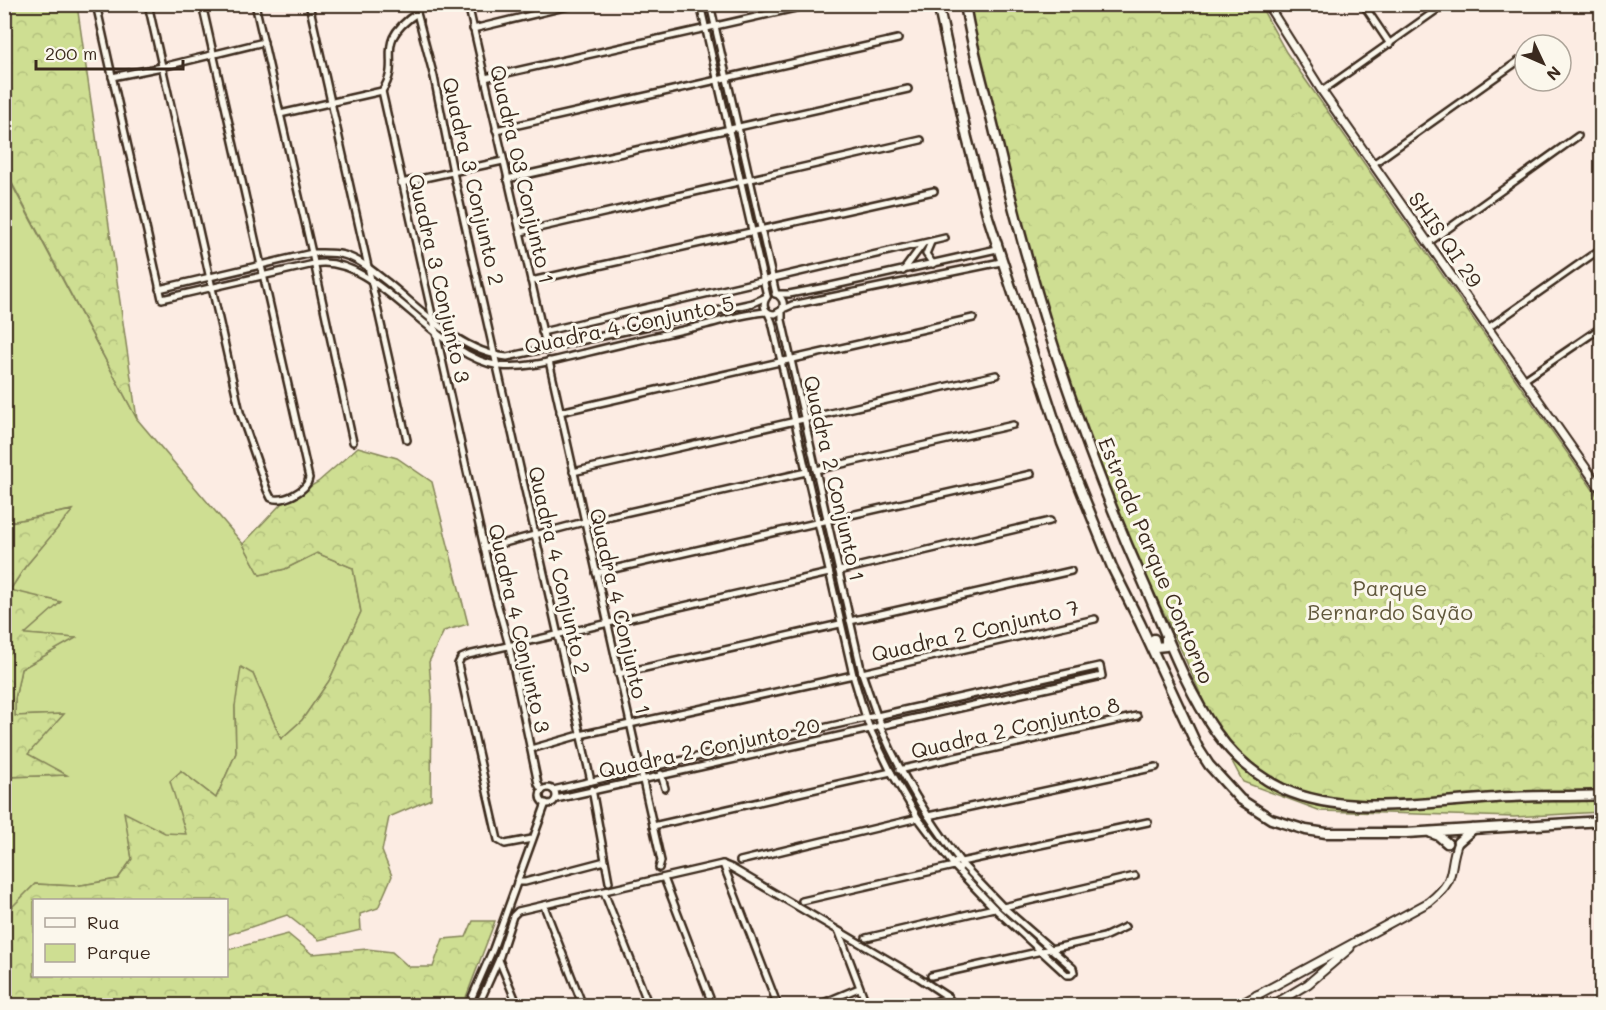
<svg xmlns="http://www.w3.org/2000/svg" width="1606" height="1010" viewBox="0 0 1606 1010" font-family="Mali,sans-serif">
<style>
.green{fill:#cede92;stroke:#848458;stroke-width:1.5}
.forest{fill:url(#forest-crowns);stroke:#848458;stroke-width:1.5}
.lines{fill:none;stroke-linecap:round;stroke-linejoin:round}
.street-casing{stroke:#3b2a1e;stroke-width:10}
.secondary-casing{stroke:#3b2a1e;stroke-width:11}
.primary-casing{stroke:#3b2a1e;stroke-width:13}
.street{stroke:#fbf7ec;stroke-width:5}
.secondary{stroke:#fbf7ec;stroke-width:7}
.primary{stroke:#fbf7ec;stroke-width:8}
.labels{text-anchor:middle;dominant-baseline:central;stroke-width:6;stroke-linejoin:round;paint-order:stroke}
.street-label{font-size:21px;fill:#3b2a1e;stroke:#fbf7ec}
.park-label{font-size:21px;fill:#60573b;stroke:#fbf7ec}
</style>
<defs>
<pattern id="forest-crowns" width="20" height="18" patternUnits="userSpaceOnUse" patternTransform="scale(1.5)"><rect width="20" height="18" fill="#cede92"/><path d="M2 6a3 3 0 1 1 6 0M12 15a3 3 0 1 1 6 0" fill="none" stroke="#b2bf7d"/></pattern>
</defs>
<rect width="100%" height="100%" fill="#fcece3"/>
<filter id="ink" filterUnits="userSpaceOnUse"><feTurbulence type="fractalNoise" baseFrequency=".0167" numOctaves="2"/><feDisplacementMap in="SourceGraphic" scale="12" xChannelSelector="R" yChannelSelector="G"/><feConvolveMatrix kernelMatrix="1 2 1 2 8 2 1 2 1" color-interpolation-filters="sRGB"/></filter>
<g filter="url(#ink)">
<!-- green -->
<path class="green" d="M 4,170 L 137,419 L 243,544 L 260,575 L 285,569 L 317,553 L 353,568 L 361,612 L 329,681 L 302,720 L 281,739 L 253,674 L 235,706 L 236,753 L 216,798 L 181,771 L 187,834 L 165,834 L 125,813 L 132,859 L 118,879 L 75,886 L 35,884 L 10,910 L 5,910 L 5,777 L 65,775 L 27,754 L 63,714 L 15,716 L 15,699 L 21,669 L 75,638 L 24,634 L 10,590 L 25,567 L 72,510 L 5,523 Z"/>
<!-- forest -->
<g class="forest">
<path d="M 4,5 L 77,5 L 137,419 L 5,170 Z"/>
<path d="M 964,5 L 1260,5 L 1286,52 L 1601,501 L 1601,812 L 1514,817 L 1321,811 L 1243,782 L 1219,737 L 1184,656 L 1099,475 L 1019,243 Z"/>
<path d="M 358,447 L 397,458 L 432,482 L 468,624 L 444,631 L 429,662 L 432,698 L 431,799 L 389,817 L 382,851 L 392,876 L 378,908 L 360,914 L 361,930 L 319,940 L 287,915 L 227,935 L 226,900 L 34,900 L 34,976 L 226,976 L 227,950 L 288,934 L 312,954 L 367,949 L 392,952 L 409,967 L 433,967 L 443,939 L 466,937 L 473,921 L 495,921 L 463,1005 L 5,1005 L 4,910 L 10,909 L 35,884 L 75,886 L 118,879 L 132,859 L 124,812 L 165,833 L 186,834 L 170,781 L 181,771 L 216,798 L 236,753 L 235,706 L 241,667 L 253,674 L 281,739 L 302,720 L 329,681 L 361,612 L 353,568 L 317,553 L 285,569 L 260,575 L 243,544 L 280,505 L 318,482 Z"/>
<path d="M 73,510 L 25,567 L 10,590 L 61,602 L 25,634 L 76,638 L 21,669 L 15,699 L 15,716 L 64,714 L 28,754 L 67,775 L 5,777 L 5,523 Z"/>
</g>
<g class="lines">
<!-- street casing -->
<g class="street-casing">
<g id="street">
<path d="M 96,4 L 162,299 L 314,264 C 376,252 434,357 500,366 C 529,369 558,359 585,353 C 625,343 665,334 705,325 C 725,320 746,313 767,312"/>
<path d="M 148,4 L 240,412 L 267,490 L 271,498 C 283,503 307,491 309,478 L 202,4"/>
<path d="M 255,4 L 312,253 L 353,442"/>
<path d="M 309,4 L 407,440"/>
<path d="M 418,4 L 417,13 L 434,77 L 453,172 L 591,781"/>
<path d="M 468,4 L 547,350"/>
<path d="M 700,4 L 767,296"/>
<path d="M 710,4 L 776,294"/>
<path d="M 1363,4 L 1390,44"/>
<path d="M 473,29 L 577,4"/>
<path d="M 112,77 L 162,67 L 264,42"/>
<path d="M 485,78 L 813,4"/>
<path d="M 382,91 L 494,592 L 509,646 L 538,784 L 542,791"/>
<path d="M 1322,91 L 1445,4"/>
<path d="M 280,114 L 382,91 C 404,59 370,45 417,13"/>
<path d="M 496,130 L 898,39"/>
<path d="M 1373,164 L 1524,57"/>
<path d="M 507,179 L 908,89"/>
<path d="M 401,183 L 503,161"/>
<path d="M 521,232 L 921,140"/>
<path d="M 931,242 L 926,254 L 933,264"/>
<path d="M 1428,243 L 1578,136"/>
<path d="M 903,271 L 923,244"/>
<path d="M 531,281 L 934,191"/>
<path d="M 159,289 L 312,253 C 323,253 334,252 344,255 C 361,260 374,272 387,282 C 423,311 460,352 507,357 L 753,303 L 766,297"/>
<path d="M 775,294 L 789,294 L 826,287 L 997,249"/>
<path d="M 767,297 C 761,305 765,314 775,314 L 782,310 C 785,303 783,299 777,294"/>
<path d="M 783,309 L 792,305 L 1001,262"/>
<path d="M 782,310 L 782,320 L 862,673 L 877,716 L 1100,666 L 1102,676 L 880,726 C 902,777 927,817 960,861"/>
<path d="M 1488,328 L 1602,248"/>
<path d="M 542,332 L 945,238"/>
<path d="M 549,361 L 661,861 L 659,868"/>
<path d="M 1524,380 L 1602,327"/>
<path d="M 560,412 L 973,318"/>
<path d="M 816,470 L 1013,425"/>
<path d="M 573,472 L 996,375"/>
<path d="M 485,548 L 584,522 L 806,472"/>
<path d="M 839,571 L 1050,521"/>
<path d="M 596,573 L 1031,474"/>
<path d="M 850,621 L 1071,571"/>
<path d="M 862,673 L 1095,619"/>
<path d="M 618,674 L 840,624"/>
<path d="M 531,749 L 580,735 L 853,675"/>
<path d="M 899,770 L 1137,716"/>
<path d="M 661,774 L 665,788"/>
<circle cx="548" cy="796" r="8"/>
<path d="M 592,789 L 609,882"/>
<path d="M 553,790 L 866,718 L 877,716 L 880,721 L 880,726 L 870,729 L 866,718 L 853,675 L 772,322 L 768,313"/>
<path d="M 556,799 L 870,729 L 891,772 L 918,818 L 955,867 L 959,869 L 962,865 L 958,861 L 953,864"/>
<path d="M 928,816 L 1156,767"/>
<path d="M 653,826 L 891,772"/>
<path d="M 532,839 L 505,844 L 498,840 L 458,664 L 461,658 L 468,655 L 829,573"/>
<path d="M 740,861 L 918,818"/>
<path d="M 961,862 L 1148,822"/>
<path d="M 723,864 L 778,1006"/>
<path d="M 956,868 L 994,908 L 1067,975 L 1071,975 L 1074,972 L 1073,968 L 1003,907 L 962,864"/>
<path d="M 664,878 L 713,1006"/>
<path d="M 517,882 L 525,882 L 605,861"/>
<path d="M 604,892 L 649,1006"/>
<path d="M 802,901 L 954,866"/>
<path d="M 544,906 L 583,1006"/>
<path d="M 1003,907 L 1135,876"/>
<path d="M 839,932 L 867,1006"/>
<path d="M 866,938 L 994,908"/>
<path d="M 499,960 L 518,1006"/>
<path d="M 931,976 L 1104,937 L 1125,927"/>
<path d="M 468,1006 L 493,949 L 546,803"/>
<path d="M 478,1006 L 499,959 L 513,916 L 518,911 L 722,864 L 732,868 L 919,978 L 948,997 L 954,1006"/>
<path d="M 816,1006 L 859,988"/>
<path d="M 924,1006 L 948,997"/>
</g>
</g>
<!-- secondary casing -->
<g class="secondary-casing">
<g id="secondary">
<path d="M 1267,4 L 1322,91 L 1602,491"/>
<path d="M 1257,995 L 1259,1006"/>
<path d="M 1237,1006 L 1429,902 C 1459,878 1447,871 1458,842"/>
<path d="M 1271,1006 L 1308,984 L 1350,948"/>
</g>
</g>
<!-- primary casing -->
<g class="primary-casing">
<g id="primary">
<path d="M 938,4 L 967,138 L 988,217 L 1062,443 L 1112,567 L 1140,623 L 1198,748 L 1209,765 L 1240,799 L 1271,819 L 1306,830 L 1326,833 L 1406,833 L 1602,821"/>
<path d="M 965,4 C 972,50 986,93 996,137 C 1032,292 1081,443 1146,588 C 1167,636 1186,689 1216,732 C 1233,756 1256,776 1283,789 C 1345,817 1429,802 1495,798 C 1530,795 1566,797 1602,795"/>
<path d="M 1154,639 L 1156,647 L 1166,646 L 1166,636"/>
<path d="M 1431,833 L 1439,836 L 1447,843"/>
<path d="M 1458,842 L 1473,829"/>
</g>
</g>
<!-- street -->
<use href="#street" class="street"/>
<!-- secondary -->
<use href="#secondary" class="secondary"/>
<!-- primary -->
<use href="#primary" class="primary"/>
</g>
</g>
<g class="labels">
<!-- street labels -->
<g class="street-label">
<text transform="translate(523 174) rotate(77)">Quadra 03 Conjunto 1</text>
<text transform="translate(474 181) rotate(77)">Quadra 3 Conjunto 2</text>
<text transform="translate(1446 239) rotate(55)">SHIS QI 29</text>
<text transform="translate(440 278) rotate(77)">Quadra 3 Conjunto 3</text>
<text transform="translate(629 324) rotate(-12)">Quadra 4 Conjunto 5</text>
<text transform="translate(835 478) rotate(77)">Quadra 2 Conjunto 1</text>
<text transform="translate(1157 560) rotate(67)">Estrada Parque Contorno</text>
<text transform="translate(560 570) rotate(77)">Quadra 4 Conjunto 2</text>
<text transform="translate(621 611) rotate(77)">Quadra 4 Conjunto 1</text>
<text transform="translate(520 628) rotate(77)">Quadra 4 Conjunto 3</text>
<text transform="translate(975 630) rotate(-13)">Quadra 2 Conjunto 7</text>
<text transform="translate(1015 727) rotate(-13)">Quadra 2 Conjunto 8</text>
<text transform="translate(709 747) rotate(-12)">Quadra 2 Conjunto 20</text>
</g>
<!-- park labels -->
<g class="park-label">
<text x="1390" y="587">Parque<tspan x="1390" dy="24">Bernardo Sayão</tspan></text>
</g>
</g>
<!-- margin -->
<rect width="1606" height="1010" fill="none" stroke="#fbf7ec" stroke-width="24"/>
<rect x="12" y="12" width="1582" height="986" fill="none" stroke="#3b2a1e" stroke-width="2" filter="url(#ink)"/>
<!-- legend -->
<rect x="33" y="899" width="195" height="78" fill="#fbf7ec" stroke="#aea59a" stroke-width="1.5"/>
<rect x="45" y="918" width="30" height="9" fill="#fbf7ec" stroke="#aea59a" stroke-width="1.5"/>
<text x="87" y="929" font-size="18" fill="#3b2a1e">Rua</text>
<rect x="45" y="944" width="30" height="18" fill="#cede92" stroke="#aea59a" stroke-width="1.5"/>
<text x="87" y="959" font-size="18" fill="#3b2a1e">Parque</text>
<!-- north arrow -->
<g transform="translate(1543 63) rotate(134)"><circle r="28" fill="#fbf7ec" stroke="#aea59a" stroke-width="1.5"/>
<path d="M0-4.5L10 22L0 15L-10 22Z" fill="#3b2a1e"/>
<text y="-9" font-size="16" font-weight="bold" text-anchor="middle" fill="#3b2a1e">N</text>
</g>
<!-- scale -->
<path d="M36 60v9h147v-9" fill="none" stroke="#3b2a1e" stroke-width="3"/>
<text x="45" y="60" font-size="18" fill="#3b2a1e" stroke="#fbf7ec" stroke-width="4.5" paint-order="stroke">200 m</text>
</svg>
